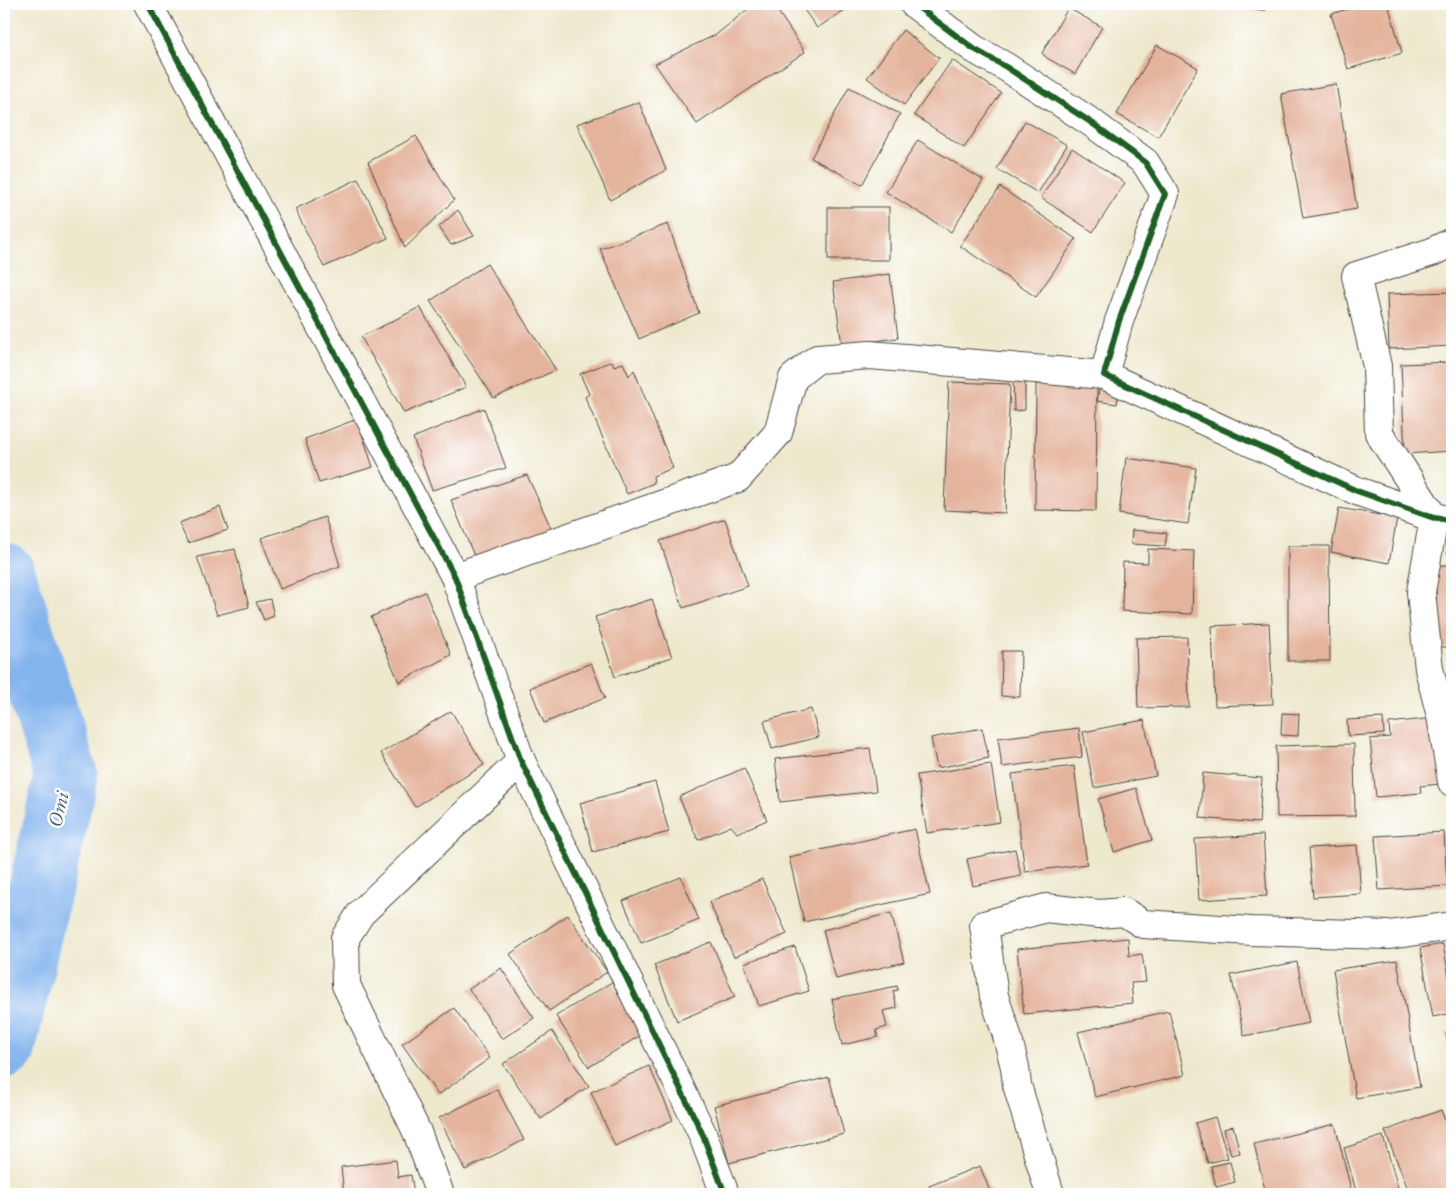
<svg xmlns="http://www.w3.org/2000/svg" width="1456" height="1198" viewBox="0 0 1456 1198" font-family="'EB Garamond',serif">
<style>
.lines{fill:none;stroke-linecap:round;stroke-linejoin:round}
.river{stroke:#82b4ee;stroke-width:64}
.building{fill:#e4b39b}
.minor-casing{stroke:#484743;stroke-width:30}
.minor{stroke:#fff;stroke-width:28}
.cycleway-casing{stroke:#fff;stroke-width:9}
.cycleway{stroke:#1b5e20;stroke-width:6}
.labels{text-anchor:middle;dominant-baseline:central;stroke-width:5;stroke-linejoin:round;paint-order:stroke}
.water-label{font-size:20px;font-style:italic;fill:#495b6f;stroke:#fff}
</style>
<rect width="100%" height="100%" fill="#fff"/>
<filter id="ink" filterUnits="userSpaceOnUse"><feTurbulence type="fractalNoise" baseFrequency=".02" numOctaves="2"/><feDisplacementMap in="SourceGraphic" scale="10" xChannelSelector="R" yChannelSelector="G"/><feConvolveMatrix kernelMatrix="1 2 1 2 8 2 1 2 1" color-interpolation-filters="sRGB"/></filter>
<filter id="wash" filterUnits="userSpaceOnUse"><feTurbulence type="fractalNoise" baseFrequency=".0096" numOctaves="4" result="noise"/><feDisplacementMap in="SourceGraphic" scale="20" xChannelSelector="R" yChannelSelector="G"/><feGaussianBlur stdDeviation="1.12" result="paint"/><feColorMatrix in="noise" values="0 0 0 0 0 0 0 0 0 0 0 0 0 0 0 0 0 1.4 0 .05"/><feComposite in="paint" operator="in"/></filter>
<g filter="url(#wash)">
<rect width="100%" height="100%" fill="#eee8cd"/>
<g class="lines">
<!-- river -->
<path class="river" d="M 4,575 L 66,776 L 4,1047"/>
</g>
<g id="blocks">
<!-- building -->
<g class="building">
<path d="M 754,4 L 773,4 L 805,52 L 697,124 L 655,64 L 717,34 Z"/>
<path d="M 800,4 L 854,4 L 817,28 Z"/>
<path d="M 1240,4 L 1265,4 L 1265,10 L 1240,9 Z"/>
<path d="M 1365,4 L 1388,4 L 1402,53 L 1348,69 L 1331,14 Z"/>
<path d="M 1068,8 L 1102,27 L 1075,74 L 1047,58 L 1042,53 Z"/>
<path d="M 903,30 L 939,58 L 904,105 L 867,78 Z"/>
<path d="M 1157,45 L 1198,68 L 1158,137 L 1117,114 Z"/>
<path d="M 952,60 L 1001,93 L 964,148 L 914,115 Z"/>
<path d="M 1336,84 L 1357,209 L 1303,218 L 1281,94 Z"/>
<path d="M 849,87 L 900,114 L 862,185 L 811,158 Z"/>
<path d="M 639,102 L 666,170 L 610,200 L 577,124 Z"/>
<path d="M 1025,121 L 1067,145 L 1038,193 L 997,169 Z"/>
<path d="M 416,136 L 454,200 L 405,248 L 368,162 Z"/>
<path d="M 918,140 L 983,180 L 951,232 L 886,192 Z"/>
<path d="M 1072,148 L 1125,183 L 1093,232 L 1041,198 Z"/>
<path d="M 358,179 L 388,238 L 324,267 L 295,209 Z"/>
<path d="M 1000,187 L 1076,239 L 1036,297 L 960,246 Z"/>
<rect x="828" y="207" width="61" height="53"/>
<path d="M 458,210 L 474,236 L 451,245 L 439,227 Z"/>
<path d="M 668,224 L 699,313 L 639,339 L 600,249 Z"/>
<path d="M 487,264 L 556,370 L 494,398 L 430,301 Z"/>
<path d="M 890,274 L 898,338 L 842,345 L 833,282 Z"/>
<path d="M 1450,292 L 1452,346 L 1389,349 L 1387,294 Z"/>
<path d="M 420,307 L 466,387 L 404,413 L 361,337 Z"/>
<path d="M 612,361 L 614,366 L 623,363 L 629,376 L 634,370 L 673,468 L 653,476 L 654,483 L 627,494 L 585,397 L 589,394 L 580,374 Z"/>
<path d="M 1452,362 L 1452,451 L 1405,454 L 1401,364 Z"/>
<path d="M 1013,376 L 1025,376 L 1025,410 L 1014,411 Z"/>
<path d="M 949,382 L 1010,384 L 1005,513 L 944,510 Z"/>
<path d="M 1036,384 L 1097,385 L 1096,511 L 1035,510 Z"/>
<path d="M 1100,386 L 1119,390 L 1117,404 L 1097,401 Z"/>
<path d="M 484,408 L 506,468 L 432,490 L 413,438 Z"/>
<path d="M 357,419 L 373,467 L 319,483 L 305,439 Z"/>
<path d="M 1126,458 L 1196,468 L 1188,524 L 1119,514 Z"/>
<path d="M 527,475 L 557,541 L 479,568 L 451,500 Z"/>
<path d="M 220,507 L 228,530 L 188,543 L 179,523 Z"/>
<path d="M 1339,508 L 1397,518 L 1389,563 L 1331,552 Z"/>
<path d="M 325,517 L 340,566 L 280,589 L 261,538 Z"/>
<path d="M 725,519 L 748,586 L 683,608 L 660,541 Z"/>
<path d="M 1132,530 L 1167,533 L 1165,546 L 1131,544 Z"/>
<path d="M 1448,531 L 1452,532 L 1452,554 L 1447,554 Z"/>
<path d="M 1288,546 L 1329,546 L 1330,661 L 1288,661 Z"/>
<path d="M 235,549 L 249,607 L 217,615 L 197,557 Z"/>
<path d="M 1148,549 L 1194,551 L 1192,614 L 1122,611 L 1123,562 L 1148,563 Z"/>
<path d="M 1435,565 L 1452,565 L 1452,647 L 1438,647 Z"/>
<path d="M 425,592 L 451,655 L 399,682 L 371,617 Z"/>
<path d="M 270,599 L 274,616 L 264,620 L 256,602 Z"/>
<path d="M 652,599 L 672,657 L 615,677 L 595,617 Z"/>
<path d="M 1269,623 L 1273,704 L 1215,706 L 1212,626 Z"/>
<path d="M 1187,637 L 1189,707 L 1138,708 L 1136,638 Z"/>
<path d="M 1002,651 L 1021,651 L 1020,697 L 1001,696 Z"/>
<path d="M 591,663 L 605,698 L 544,723 L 530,688 Z"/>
<path d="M 811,709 L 819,737 L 772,749 L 764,721 Z"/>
<path d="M 451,711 L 484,765 L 415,807 L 381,753 Z"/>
<path d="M 1282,713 L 1299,714 L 1298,736 L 1281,735 Z"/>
<path d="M 1383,718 L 1384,734 L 1348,736 L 1347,720 Z"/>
<path d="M 1434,718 L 1441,784 L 1420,786 L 1421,793 L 1376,797 L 1370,739 L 1390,737 L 1389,723 Z"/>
<path d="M 1144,720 L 1156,776 L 1094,788 L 1083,732 Z"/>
<path d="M 982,728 L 989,758 L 937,768 L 931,738 Z"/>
<path d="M 1079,728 L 1082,757 L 1002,767 L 998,738 Z"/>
<path d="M 1354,744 L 1355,816 L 1277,817 L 1276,746 Z"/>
<path d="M 870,748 L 876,791 L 780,802 L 775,759 Z"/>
<path d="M 991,764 L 1000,822 L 927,833 L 917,775 Z"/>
<path d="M 1074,766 L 1087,864 L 1025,872 L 1012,774 Z"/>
<path d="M 744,768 L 767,820 L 737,833 L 731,826 L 698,840 L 679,797 Z"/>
<path d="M 1203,773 L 1262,778 L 1259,823 L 1200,818 Z"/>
<path d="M 655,782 L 669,832 L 593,852 L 580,803 Z"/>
<path d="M 1136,788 L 1152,840 L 1114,852 L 1098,799 Z"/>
<path d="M 915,829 L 930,894 L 804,922 L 789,857 Z"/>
<path d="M 1444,832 L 1447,886 L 1379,890 L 1375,836 Z"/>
<path d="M 1263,835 L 1267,896 L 1199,900 L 1195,839 Z"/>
<path d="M 1357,845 L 1361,894 L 1313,897 L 1309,848 Z"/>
<path d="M 1015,849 L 1021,876 L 973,886 L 967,859 Z"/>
<path d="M 681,877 L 699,920 L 641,943 L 623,901 Z"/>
<path d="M 762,879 L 787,934 L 734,957 L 709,902 Z"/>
<path d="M 891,913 L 904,962 L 836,979 L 823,930 Z"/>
<path d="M 568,915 L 607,972 L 549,1011 L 510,954 Z"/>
<path d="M 1128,938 L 1129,956 L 1142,954 L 1146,982 L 1131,983 L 1133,1003 L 1024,1014 L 1017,949 Z"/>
<path d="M 711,942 L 735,997 L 677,1021 L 654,965 Z"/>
<path d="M 1443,944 L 1452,994 L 1452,1013 L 1433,1017 L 1420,948 Z"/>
<path d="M 795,947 L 809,991 L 759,1006 L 744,963 Z"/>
<path d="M 1397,960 L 1420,1087 L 1356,1098 L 1333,970 Z"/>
<path d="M 1297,962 L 1309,1023 L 1244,1036 L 1231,975 Z"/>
<path d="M 501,968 L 534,1018 L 502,1039 L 469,989 Z"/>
<path d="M 612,982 L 644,1033 L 589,1067 L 556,1016 Z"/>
<path d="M 897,986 L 898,990 L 893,991 L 897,1008 L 883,1011 L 887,1027 L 876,1030 L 878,1037 L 842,1045 L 832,999 Z"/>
<path d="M 454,1008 L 490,1058 L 438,1095 L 402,1044 Z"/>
<path d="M 1169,1011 L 1185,1075 L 1095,1097 L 1078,1032 Z"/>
<path d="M 552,1031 L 589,1086 L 541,1119 L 503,1064 Z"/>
<path d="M 1452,1032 L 1452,1056 L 1451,1056 L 1446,1033 Z"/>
<path d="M 649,1066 L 673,1120 L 615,1146 L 591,1092 Z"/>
<path d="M 829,1077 L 844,1134 L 729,1163 L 714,1106 Z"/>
<path d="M 497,1089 L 524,1140 L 465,1170 L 439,1118 Z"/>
<path d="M 1441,1110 L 1452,1139 L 1452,1194 L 1410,1194 L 1385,1131 Z"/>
<path d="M 1215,1117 L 1228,1158 L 1208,1163 L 1195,1123 Z"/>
<path d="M 1335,1124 L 1352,1194 L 1266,1194 L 1254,1144 Z"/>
<path d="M 1233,1126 L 1240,1153 L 1231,1155 L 1224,1129 Z"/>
<path d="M 1383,1136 L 1400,1194 L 1357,1194 L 1344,1148 Z"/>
<path d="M 396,1160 L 398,1177 L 411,1175 L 414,1194 L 344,1194 L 341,1167 Z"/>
<path d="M 1230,1162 L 1235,1182 L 1216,1187 L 1211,1166 Z"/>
<path d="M 980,1166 L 991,1194 L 932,1194 L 929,1186 Z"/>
</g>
</g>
</g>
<g filter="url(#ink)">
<use href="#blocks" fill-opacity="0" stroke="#484743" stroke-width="1"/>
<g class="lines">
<!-- minor casing -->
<g class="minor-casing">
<g id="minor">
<path d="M 148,4 L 455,577 L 521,761 L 702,1133 L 725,1194"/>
<path d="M 914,4 L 974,49 L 1006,67 L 1092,123 L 1145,162 L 1165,194 L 1119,321 L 1104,375 L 1357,491 L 1434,518 L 1452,520"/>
<path d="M 1452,242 L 1432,252 L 1356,276 L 1377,366 L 1379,433 L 1434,518 L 1421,592 L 1429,669 L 1441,716 L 1452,782"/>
<path d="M 455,577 L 738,478 L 778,433 L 793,378 L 817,359 L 870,355 L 1104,375"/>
<path d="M 440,1194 L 417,1132 L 346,985 L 345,938 L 361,913 L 521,761"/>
<path d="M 1050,1194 L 1017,1085 L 1015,1067 L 1006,1032 L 994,996 L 984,925 L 1046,908 L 1099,914 L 1124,912 L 1143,924 L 1251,931 L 1389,935 L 1452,926"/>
</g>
</g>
<!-- minor -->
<use href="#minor" class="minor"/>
<!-- cycleway casing -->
<g class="cycleway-casing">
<g id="cycleway">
<path d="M 148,4 L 455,577 L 521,761 L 702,1133 L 725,1194"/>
<path d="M 914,4 L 974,49 L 1006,67 L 1092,123 L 1145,162 L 1165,194 L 1119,321 L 1104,375 L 1357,491 L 1434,518 L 1452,520"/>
</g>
</g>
<!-- cycleway -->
<use href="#cycleway" class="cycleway"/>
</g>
</g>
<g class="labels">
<!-- water labels -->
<g class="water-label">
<text transform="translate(58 809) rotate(-77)">Omi</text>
</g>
</g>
<!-- margin -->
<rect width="1456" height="1198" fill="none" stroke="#fff" stroke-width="20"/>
</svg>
